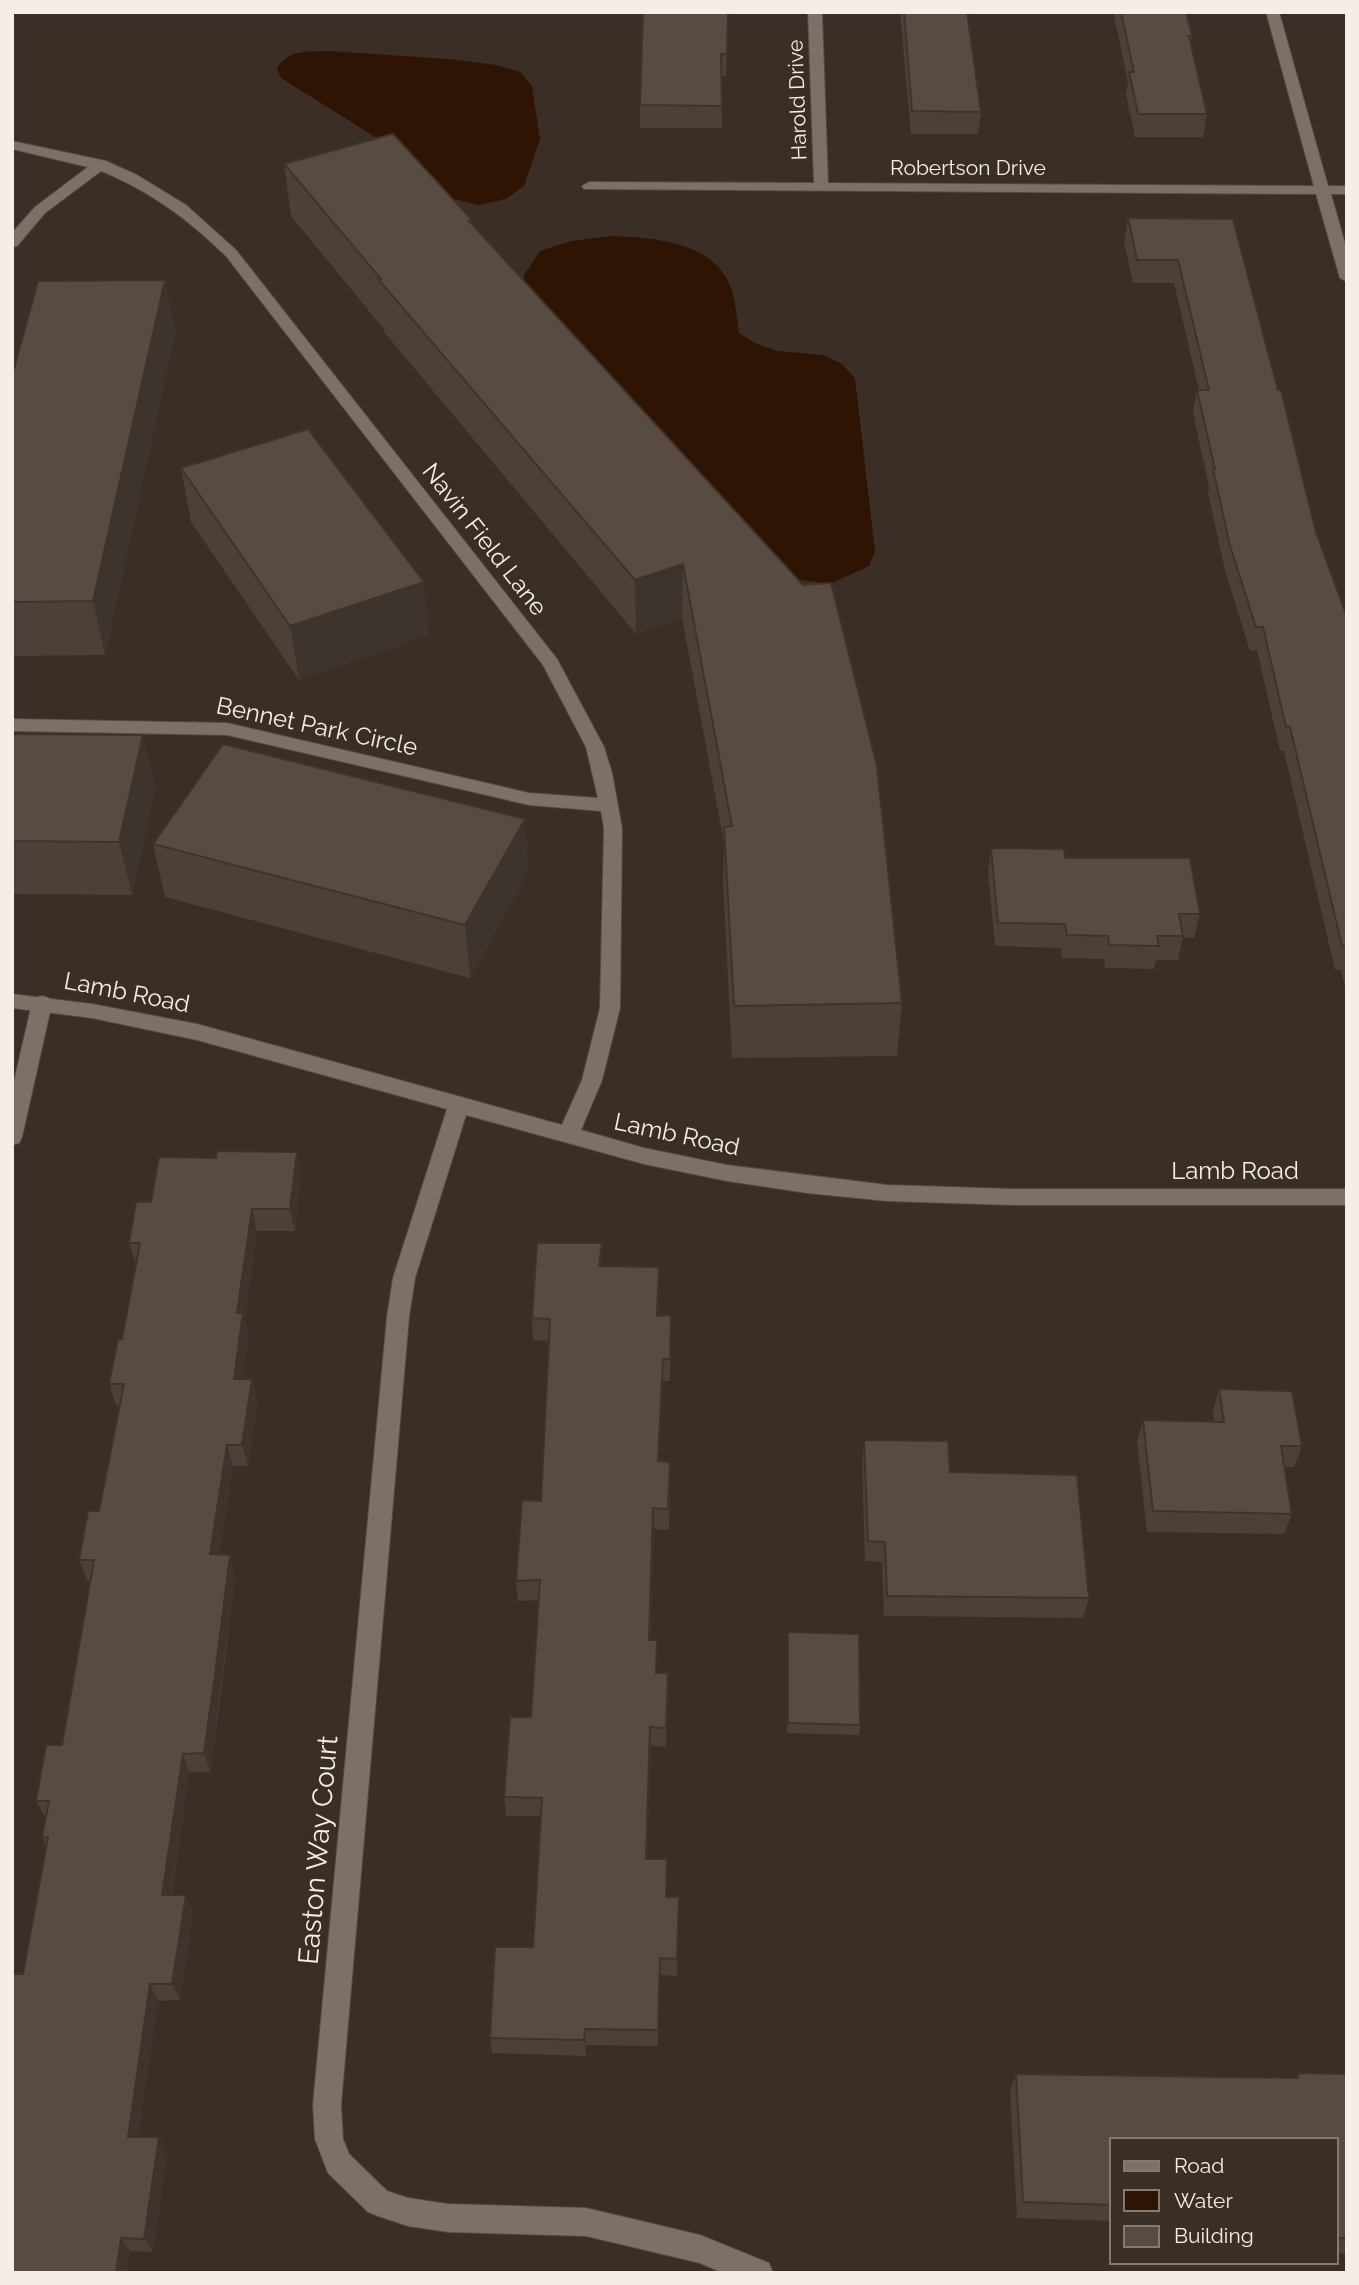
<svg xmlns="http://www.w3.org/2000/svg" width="1359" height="2285" viewBox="0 0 1359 2285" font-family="Raleway,sans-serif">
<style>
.water{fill:#2f1403}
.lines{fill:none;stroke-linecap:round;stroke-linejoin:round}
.lane-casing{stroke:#554a43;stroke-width:2}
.street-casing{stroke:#554a43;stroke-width:2}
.lane{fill:#7f7067;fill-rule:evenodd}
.street{fill:#7f7067;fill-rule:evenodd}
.wall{fill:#4d4039}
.shaded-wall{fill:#3e342e}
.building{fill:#594b42;stroke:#3e342e;stroke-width:2}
.labels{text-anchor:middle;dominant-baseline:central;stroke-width:5;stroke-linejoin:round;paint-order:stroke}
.far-street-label{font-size:21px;fill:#f5ede7;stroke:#3b2e26}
.street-label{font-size:24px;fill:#f5ede7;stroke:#3b2e26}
.near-street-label{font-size:28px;fill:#f5ede7;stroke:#3b2e26}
</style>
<rect width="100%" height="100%" fill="#3b2e26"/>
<!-- water -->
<g class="water">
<path d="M 328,51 L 448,59 L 496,65 L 520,72 L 532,86 L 540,139 L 524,186 L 506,199 L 479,205 L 449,198 L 404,155 L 281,78 L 277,69 C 286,49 309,52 328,51 Z"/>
<path d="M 612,236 C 657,238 719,242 733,294 C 736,307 737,320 739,333 L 755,343 L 777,351 L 824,355 L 842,364 L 855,378 L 875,552 L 869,566 L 830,584 L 787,578 L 524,297 L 524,275 L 540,251 L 571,241 Z"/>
</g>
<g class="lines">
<!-- lane casing -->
<g class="lane-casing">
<path id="lane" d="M 42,996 L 49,998 L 52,1003 L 22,1137 L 19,1143 L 12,1145 L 12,1090 L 32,1003 L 35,998 Z"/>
</g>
<!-- street casing -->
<g class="street-casing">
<g id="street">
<path d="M 808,12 L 822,12 L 828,183 L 1314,186 L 1266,12 L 1279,12 L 1328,186 L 1347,186 L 1347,194 L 1331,194 L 1347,251 L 1347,282 L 1340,278 L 1316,194 L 584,189 L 582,186 L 589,182 L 814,183 Z"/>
<path d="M 12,141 L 106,161 L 137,175 L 186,205 L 236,250 L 557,659 L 604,747 L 612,773 L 622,828 L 620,1008 L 602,1080 L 581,1130 L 644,1148 L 727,1165 L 887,1185 L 1013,1189 L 1347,1189 L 1347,1205 L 1013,1205 L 887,1201 L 807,1193 L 727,1181 L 644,1164 L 466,1115 L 415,1278 L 409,1317 L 341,2105 L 343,2139 L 349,2154 L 387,2191 L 408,2198 L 448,2204 L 586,2208 L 700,2235 L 769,2263 L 773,2273 L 723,2273 L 700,2263 L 586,2236 L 448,2232 L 408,2226 L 378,2216 L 368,2212 L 328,2173 L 315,2139 L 313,2105 L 387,1317 L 393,1278 L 447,1109 L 197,1040 L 92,1018 L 12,1008 L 12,994 L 92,1004 L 197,1024 L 562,1125 L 582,1080 L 600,1008 L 604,828 L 601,811 L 529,805 L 227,735 L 12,731 L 12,719 L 227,723 L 529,793 L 598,798 L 586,747 L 543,665 L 226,256 C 188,219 150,191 101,171 L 45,213 L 17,246 L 12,247 L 12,233 L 35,207 L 88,167 L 12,149 Z"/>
</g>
</g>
<!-- lane -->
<use href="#lane" class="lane"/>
<!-- street -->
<use href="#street" class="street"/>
</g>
<!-- wall -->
<g class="wall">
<path d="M 728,12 L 726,76 L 722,76 L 722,128 L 640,128 L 640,105 Z"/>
<path d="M 900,12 L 967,12 L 981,112 L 978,134 L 911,134 Z"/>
<path d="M 1113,12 L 1186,12 L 1192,36 L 1191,44 L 1207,114 L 1203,137 L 1135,137 L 1126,94 L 1128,82 Z"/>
<path d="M 284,164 L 472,220 L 472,225 L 803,585 L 902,1003 L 897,1056 L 732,1058 L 723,880 L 724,843 L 682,618 L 636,634 L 384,332 L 383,328 L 291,216 Z"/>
<path d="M 1128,218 L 1233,219 L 1316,532 L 1347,617 L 1347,996 L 1341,970 L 1335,970 L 1284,751 L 1280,751 L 1257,650 L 1250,651 L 1225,570 L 1208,493 L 1209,487 L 1193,413 L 1197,390 L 1199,390 L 1174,283 L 1133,283 L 1124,242 Z"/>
<path d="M 165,280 L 175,333 L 105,655 L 12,656 L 12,376 Z"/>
<path d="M 181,468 L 429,635 L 299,680 L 191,522 Z"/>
<path d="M 12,734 L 143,735 L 155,789 L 132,895 L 12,894 Z"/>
<path d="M 525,819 L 528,873 L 470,978 L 165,897 L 153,844 Z"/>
<path d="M 991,848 L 1065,858 L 1200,914 L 1194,938 L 1183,937 L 1178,960 L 1156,960 L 1154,969 L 1105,968 L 1104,959 L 1062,958 L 1061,948 L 995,946 L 988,872 Z"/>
<path d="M 301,1174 L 295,1231 L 257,1231 L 245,1319 L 249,1335 L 242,1379 L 252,1379 L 258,1401 L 248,1466 L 233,1466 L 219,1555 L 235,1575 L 221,1694 L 210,1772 L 189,1772 L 172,1895 L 193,1912 L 180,2000 L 158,2001 L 138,2137 L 159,2137 L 167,2152 L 153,2252 L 130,2251 L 126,2273 L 23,1974 L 46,1846 L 42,1837 L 46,1819 L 36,1801 L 62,1745 L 91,1580 L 87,1580 L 79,1560 L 99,1511 L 120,1405 L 116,1405 L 109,1384 L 122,1339 L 136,1265 L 129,1243 L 151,1202 Z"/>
<path d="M 602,1266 L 659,1289 L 658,1316 L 671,1315 L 670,1381 L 663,1381 L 659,1461 L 670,1483 L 669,1530 L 654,1529 L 650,1640 L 657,1673 L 669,1692 L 666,1747 L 651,1746 L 647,1859 L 666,1897 L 679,1914 L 677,1976 L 660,1975 L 658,2046 L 586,2045 L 586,2056 L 492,2053 L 490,2038 L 533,1947 L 541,1816 L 506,1816 L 504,1797 L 531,1717 L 539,1600 L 518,1601 L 516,1581 L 541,1501 L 549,1341 L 533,1340 L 532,1318 Z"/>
<path d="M 1219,1389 L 1302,1446 L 1294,1467 L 1285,1467 L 1292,1514 L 1284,1534 L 1147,1532 L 1137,1441 L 1143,1420 L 1214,1422 L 1213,1411 Z"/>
<path d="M 864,1440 L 950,1472 L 1089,1598 L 1083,1618 L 884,1616 L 882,1562 L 865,1561 L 862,1461 Z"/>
<path d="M 788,1632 L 860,1725 L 859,1735 L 787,1733 Z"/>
<path d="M 1298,2073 L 1347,2074 L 1347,2254 L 1336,2253 L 1336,2140 L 1112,2140 L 1112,2221 L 1017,2218 L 1010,2092 L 1016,2074 L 1295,2078 Z"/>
</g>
<!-- shaded-wall -->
<g class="shaded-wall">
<path d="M 165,280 L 175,333 L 105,655 L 93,601 Z"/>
<path d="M 683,564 L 682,618 L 636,634 L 635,580 Z"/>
<path d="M 424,582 L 429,635 L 299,680 L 290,626 Z"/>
<path d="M 143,735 L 155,789 L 132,895 L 119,842 Z"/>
<path d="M 525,819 L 528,873 L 470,978 L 465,925 Z"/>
<path d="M 297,1152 L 301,1174 L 295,1231 L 290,1209 Z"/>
<path d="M 252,1209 L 257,1231 L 245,1319 L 249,1335 L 239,1401 L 234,1379 L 237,1313 Z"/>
<path d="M 602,1243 L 602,1265 L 600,1288 L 599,1266 Z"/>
<path d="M 659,1267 L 659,1289 L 657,1338 L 657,1316 Z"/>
<path d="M 663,1359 L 663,1381 L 658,1482 L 658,1461 Z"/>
<path d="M 252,1379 L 258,1401 L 248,1466 L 242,1445 Z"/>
<path d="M 227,1445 L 233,1466 L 216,1575 L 210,1554 Z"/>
<path d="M 653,1508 L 654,1529 L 649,1659 L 649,1640 Z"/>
<path d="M 230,1555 L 235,1575 L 210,1772 L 204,1753 Z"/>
<path d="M 668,1673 L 669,1692 L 666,1747 L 666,1728 Z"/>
<path d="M 650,1727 L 651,1746 L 646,1877 L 646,1859 Z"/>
<path d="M 183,1754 L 189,1772 L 169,1912 L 162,1895 Z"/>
<path d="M 186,1895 L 193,1912 L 180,2000 L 172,1984 Z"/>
<path d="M 660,1958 L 660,1975 L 658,2046 L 658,2030 Z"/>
<path d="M 150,1984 L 158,2001 L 136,2152 L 128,2137 Z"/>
<path d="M 585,2029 L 586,2045 L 586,2056 L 584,2040 Z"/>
<path d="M 159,2137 L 167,2152 L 153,2252 L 144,2239 Z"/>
<path d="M 121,2238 L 130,2251 L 126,2273 L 116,2273 Z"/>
</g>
<!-- building -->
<g class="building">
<path d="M 643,12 L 728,12 L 727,54 L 721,54 L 722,106 L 640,105 Z"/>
<path d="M 904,12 L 967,12 L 981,112 L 912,111 Z"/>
<path d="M 1121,12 L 1186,12 L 1192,36 L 1189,36 L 1207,114 L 1138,114 L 1129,72 L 1134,72 Z"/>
<path d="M 393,134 L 472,220 L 469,221 L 803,585 L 831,583 L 877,766 L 902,1003 L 734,1006 L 724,827 L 732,826 L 683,564 L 635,580 L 378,279 L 381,279 L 284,164 Z"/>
<path d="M 1128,218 L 1233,219 L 1278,390 L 1281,390 L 1316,532 L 1347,617 L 1347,946 L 1342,946 L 1290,727 L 1286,727 L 1263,627 L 1256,627 L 1230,546 L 1213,469 L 1215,469 L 1197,390 L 1209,390 L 1178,260 L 1137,260 Z"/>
<path d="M 165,280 L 93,601 L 12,602 L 12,376 L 38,281 Z"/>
<path d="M 308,429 L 424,582 L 290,626 L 181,468 Z"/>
<path d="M 12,734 L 143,735 L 119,842 L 12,841 Z"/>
<path d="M 223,744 L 525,819 L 465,925 L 153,844 Z"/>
<path d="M 991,848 L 1064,849 L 1065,858 L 1190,858 L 1200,914 L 1179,914 L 1183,936 L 1157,936 L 1159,946 L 1109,945 L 1108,936 L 1067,935 L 1065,924 L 998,923 Z"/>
<path d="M 217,1151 L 297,1152 L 290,1209 L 252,1209 L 237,1313 L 243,1313 L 234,1379 L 252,1379 L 242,1445 L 227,1445 L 210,1554 L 230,1555 L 215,1674 L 204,1753 L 183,1754 L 162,1895 L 186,1895 L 172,1984 L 150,1984 L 128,2137 L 159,2137 L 144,2239 L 121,2238 L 116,2273 L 12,2273 L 12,1974 L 23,1974 L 48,1837 L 42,1837 L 49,1801 L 36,1801 L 46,1745 L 62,1745 L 94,1560 L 79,1560 L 88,1511 L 99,1511 L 124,1384 L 109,1384 L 118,1339 L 122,1339 L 140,1243 L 129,1243 L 136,1202 L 151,1202 L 159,1157 L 216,1158 Z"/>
<path d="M 537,1243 L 602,1243 L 599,1266 L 659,1267 L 657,1316 L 671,1315 L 670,1359 L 663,1359 L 658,1461 L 670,1462 L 668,1509 L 653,1508 L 649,1640 L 657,1640 L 656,1673 L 668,1673 L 666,1728 L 650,1727 L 646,1859 L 667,1859 L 666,1897 L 679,1897 L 677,1959 L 660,1958 L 658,2030 L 585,2029 L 584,2040 L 490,2038 L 495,1947 L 533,1947 L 542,1798 L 504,1797 L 510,1717 L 531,1717 L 540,1580 L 516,1581 L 522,1500 L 541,1501 L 550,1319 L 532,1318 Z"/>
<path d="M 1219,1389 L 1292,1391 L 1302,1446 L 1281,1446 L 1292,1514 L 1153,1511 L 1143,1420 L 1224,1422 Z"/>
<path d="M 864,1440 L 948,1441 L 950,1472 L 1077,1475 L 1089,1598 L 887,1596 L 885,1542 L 868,1541 Z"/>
<path d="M 788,1632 L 859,1634 L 860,1725 L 788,1723 Z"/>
<path d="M 1298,2073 L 1347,2074 L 1347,2238 L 1336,2238 L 1336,2140 L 1112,2140 L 1112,2205 L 1023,2202 L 1016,2074 L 1298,2078 Z"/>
</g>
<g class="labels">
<!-- far-street labels -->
<g class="far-street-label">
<text transform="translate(797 100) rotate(-92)">Harold Drive</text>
<text x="968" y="167">Robertson Drive</text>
</g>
<!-- street labels -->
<g class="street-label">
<text transform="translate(485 539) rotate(52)">Navin Field Lane</text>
<text transform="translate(317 726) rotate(12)">Bennet Park Circle</text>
<text transform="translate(127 992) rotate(11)">Lamb Road</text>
<text transform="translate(677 1134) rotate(12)">Lamb Road</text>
<text x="1235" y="1170">Lamb Road</text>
</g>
<!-- near-street labels -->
<g class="near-street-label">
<text transform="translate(318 1850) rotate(-85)">Easton Way Court</text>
</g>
</g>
<!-- border -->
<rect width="1359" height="2285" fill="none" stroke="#f5ede7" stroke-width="28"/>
<!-- legend -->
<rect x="1110" y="2138" width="228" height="126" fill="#3b2e26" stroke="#857a73" stroke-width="2"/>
<rect x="1124" y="2161" width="35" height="10" fill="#7f7067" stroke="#857a73" stroke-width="2"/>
<text x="1174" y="2173" font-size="21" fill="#f5ede7">Road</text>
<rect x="1124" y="2190" width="35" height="21" fill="#2f1403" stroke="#857a73" stroke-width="2"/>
<text x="1174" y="2208" font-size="21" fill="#f5ede7">Water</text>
<rect x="1124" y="2226" width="35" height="21" fill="#594b42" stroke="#857a73" stroke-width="2"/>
<text x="1174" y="2243" font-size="21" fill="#f5ede7">Building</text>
</svg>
